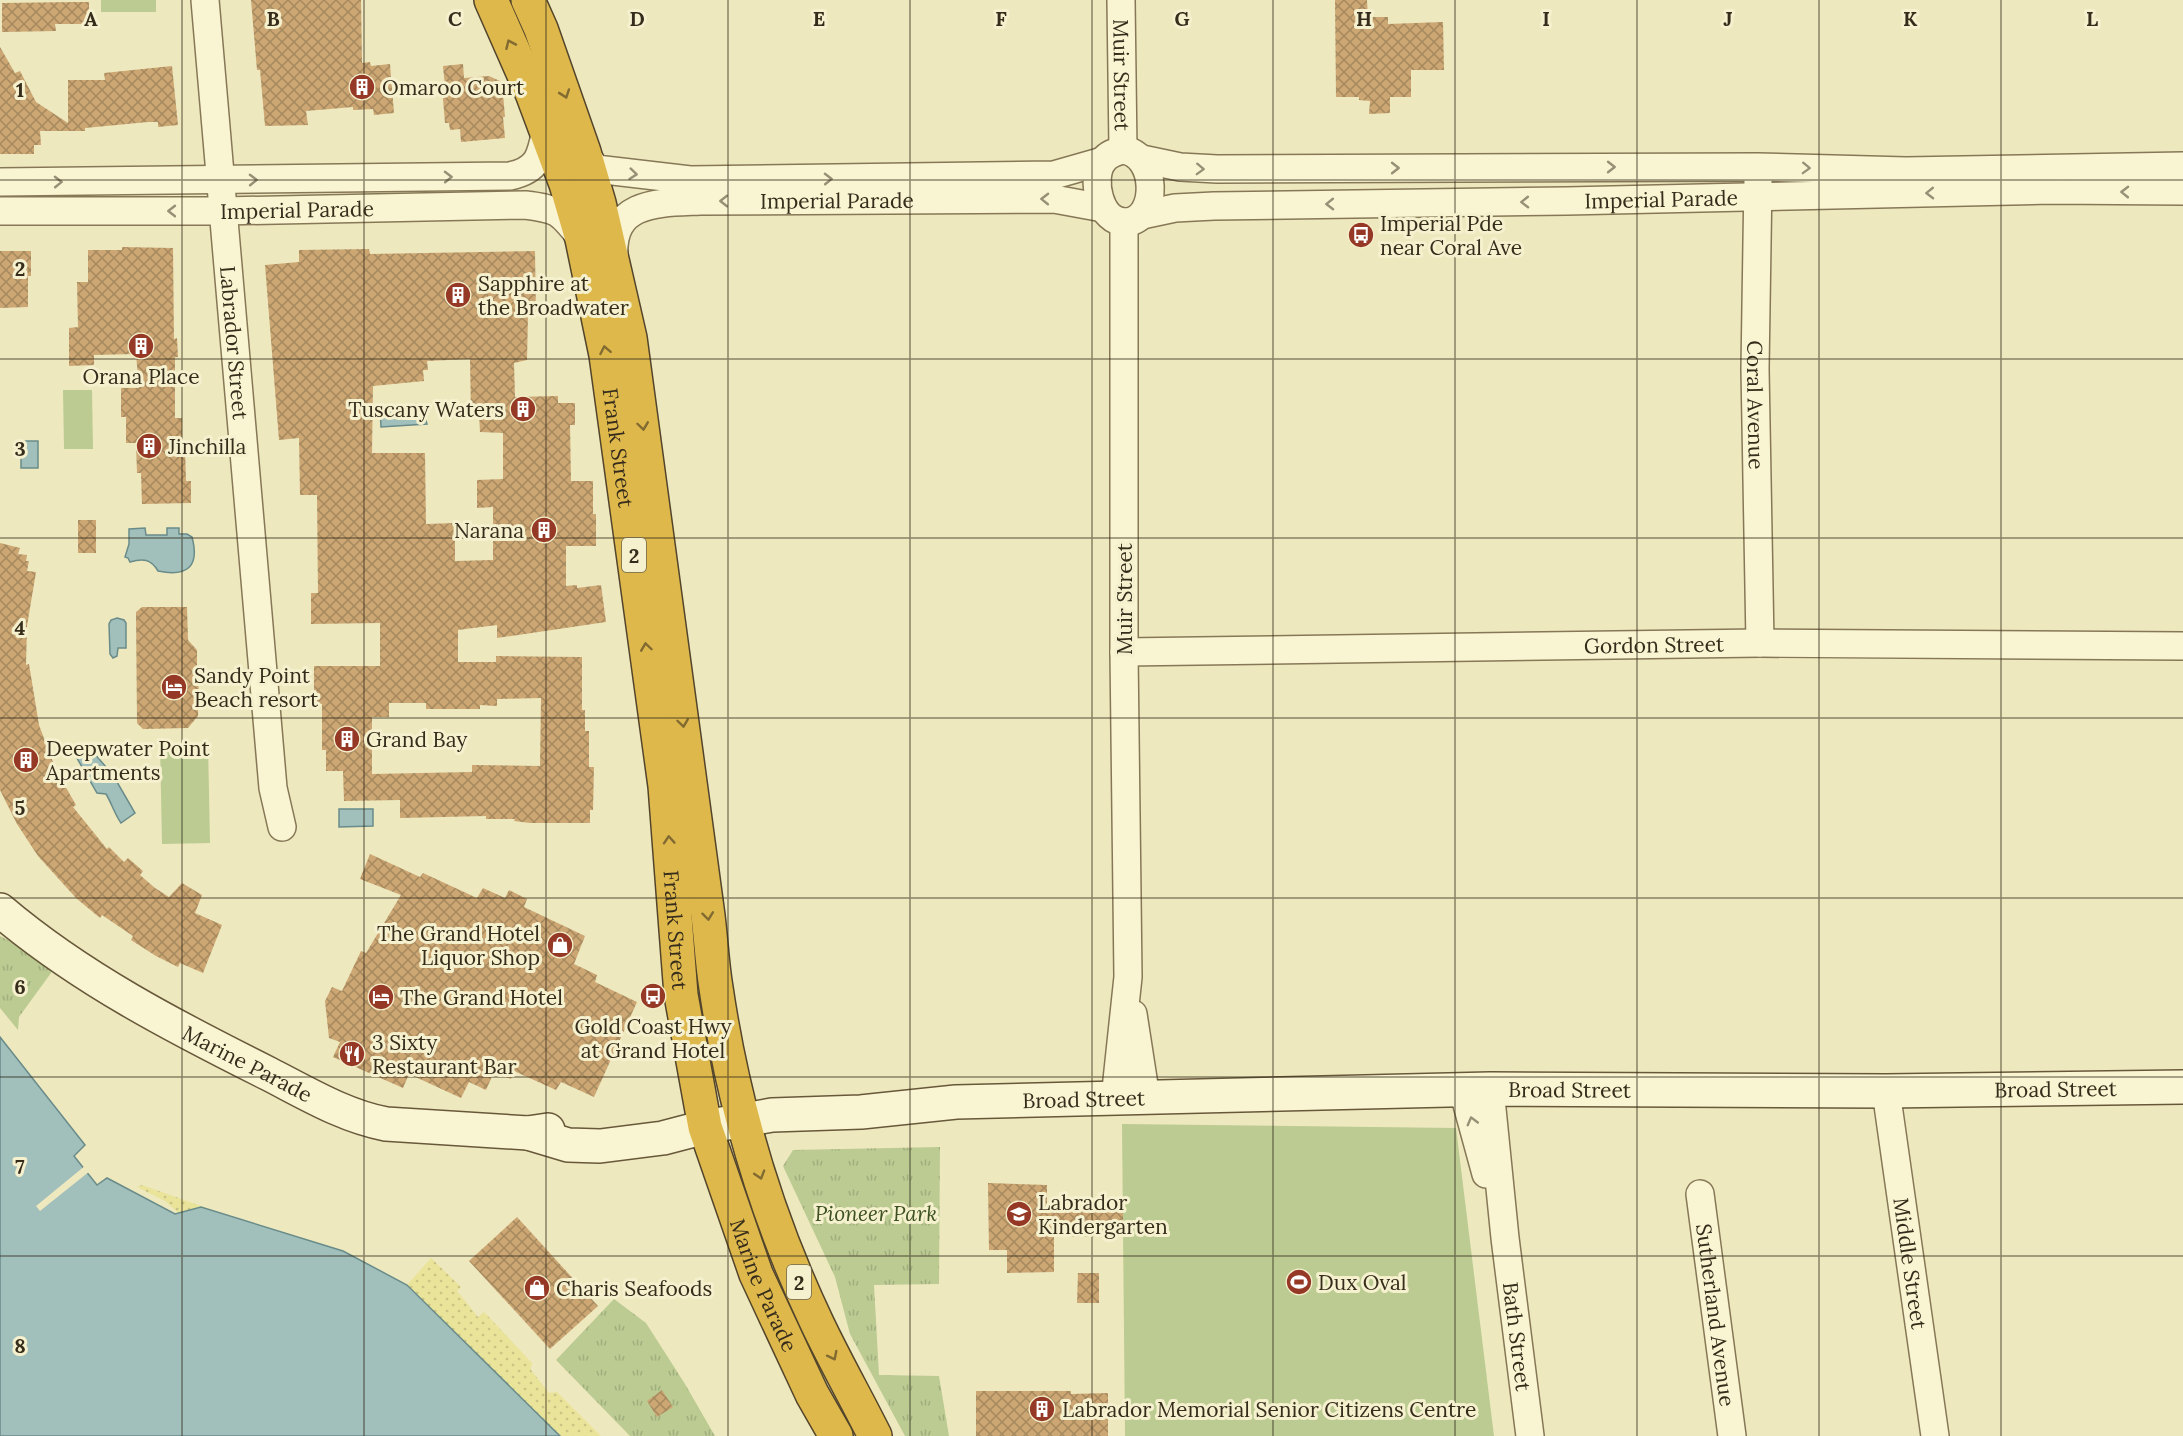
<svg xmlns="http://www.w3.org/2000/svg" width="2183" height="1436" viewBox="0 0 2183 1436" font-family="Lora,serif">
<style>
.grass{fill:url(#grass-tufts)}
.sand{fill:url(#sand-dots)}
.pitch{fill:#bbcb92}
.water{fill:#a1bfbb;stroke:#698c8a;stroke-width:1.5}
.pier{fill:#eee8be}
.building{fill:url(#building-cross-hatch);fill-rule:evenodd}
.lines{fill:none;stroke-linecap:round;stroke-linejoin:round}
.street-casing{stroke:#867857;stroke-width:30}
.secondary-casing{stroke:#67583a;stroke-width:36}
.highway-casing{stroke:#53452b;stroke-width:36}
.street{stroke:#f9f4d1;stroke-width:27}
.secondary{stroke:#f9f4d1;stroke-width:33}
.highway{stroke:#dfb84c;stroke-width:33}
.oneway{stroke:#826b31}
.oneway2{stroke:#979076}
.grid{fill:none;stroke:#352c1b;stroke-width:1.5;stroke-opacity:0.55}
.labels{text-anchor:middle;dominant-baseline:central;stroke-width:6;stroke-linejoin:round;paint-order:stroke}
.shield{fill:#f5f0cd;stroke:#6f6750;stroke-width:1.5}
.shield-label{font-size:20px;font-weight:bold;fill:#352c1b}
.street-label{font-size:21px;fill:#352c1b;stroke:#f5f0cd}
.poi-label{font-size:21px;fill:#352c1b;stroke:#f5f0cd;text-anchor:start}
.park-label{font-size:21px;font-style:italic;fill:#3d5122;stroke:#f5f0cd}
.grid-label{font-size:20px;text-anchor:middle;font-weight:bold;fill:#352c1b;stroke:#f5f0cd;stroke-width:6;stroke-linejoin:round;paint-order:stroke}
</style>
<defs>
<pattern id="grass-tufts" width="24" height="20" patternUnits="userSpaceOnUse" patternTransform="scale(1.5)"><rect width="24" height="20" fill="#bbcb92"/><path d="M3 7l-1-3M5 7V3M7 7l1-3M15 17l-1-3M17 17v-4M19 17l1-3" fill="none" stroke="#a1ae7d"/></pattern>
<pattern id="sand-dots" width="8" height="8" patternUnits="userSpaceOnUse" patternTransform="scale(1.5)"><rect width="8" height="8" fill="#eae39a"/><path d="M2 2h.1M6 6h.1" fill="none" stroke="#c9c384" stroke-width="1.8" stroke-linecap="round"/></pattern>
<pattern id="building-cross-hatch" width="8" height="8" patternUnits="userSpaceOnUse" patternTransform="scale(1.5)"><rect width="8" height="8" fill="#cca773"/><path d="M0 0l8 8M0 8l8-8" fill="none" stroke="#a6885e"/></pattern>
</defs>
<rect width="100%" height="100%" fill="#eee8be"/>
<!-- grass -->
<g class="grass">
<path d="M 0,936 L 49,961 L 52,967 L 51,973 L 19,1017 L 18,1030 L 0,1008 Z"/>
<path d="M 940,1147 L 939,1284 L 874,1285 L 879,1375 L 939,1376 L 949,1436 L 905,1436 L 850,1334 L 835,1277 L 783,1166 L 793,1150 Z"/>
<path d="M 614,1299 L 646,1323 L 685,1384 L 715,1436 L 630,1436 L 556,1360 Z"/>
</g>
<!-- sand -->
<path class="sand" d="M 142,1185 L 260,1227 L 343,1251 L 407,1285 L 431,1258 L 461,1287 L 457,1291 L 478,1317 L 484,1312 L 533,1364 L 531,1365 L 531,1370 L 549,1393 L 557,1392 L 601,1436 L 560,1436 L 407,1286 L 260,1284 L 165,1201 L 137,1187 Z"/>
<!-- pitch -->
<g class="pitch">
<rect x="101" y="0" width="55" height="12"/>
<path d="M 63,390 L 92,390 L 93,449 L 64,449 Z"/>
<path d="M 208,743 L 210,843 L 162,844 L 160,744 Z"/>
<path d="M 1122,1124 L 1456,1128 L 1494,1436 L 1125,1436 Z"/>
</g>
<!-- water -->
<g class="water">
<path d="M 421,404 L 427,424 L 381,427 L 380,407 Z"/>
<rect x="21" y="441" width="17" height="27"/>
<path d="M 145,528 L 146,535 L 167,535 L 167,528 L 179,528 L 179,534 L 187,534 L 192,537 C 200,567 187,577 158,571 C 151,559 143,558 130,562 L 128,558 L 125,557 L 129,544 L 129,529 Z"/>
<path d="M 117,618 L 124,620 L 126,623 L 126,648 L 118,648 L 117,656 L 113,658 L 110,654 L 109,624 L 111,620 Z"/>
<path d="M 86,744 L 113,775 L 135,813 L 121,823 C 114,813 112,804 106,794 L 97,793 L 74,753 Z"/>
<path d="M 339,809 L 373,809 L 373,826 L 339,827 Z"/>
<path d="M 0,1037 L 85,1145 L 74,1156 L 97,1185 L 107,1178 L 175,1214 L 201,1207 L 343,1251 L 407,1285 L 560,1436 L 0,1436 Z"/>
</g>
<!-- pier -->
<path class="pier" d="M 86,1165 L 90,1171 L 40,1211 L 36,1206 Z"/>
<!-- building -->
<g class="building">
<path d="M 251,0 L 361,0 L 362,63 L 370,62 L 371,66 L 390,64 L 394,113 L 374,115 L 373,109 L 353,110 L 353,107 L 306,111 L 308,125 L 265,126 L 260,70 L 257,70 Z"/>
<path d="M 1335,0 L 1367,0 L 1368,17 L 1388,17 L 1388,24 L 1443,22 L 1444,70 L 1411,70 L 1411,97 L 1390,97 L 1390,113 L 1369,114 L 1370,101 L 1359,100 L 1359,97 L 1336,97 Z"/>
<path d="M 75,2 L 89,2 L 89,24 L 55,24 L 56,31 L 2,32 L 2,3 Z"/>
<path d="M 0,47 L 15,73 L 20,71 L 36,102 L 68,123 L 68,80 L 105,80 L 104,73 L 172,66 L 178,125 L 158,127 L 158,122 L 148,122 L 85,128 L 85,131 L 40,131 L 41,145 L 34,145 L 34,154 L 0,154 Z"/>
<path d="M 463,64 L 464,78 L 489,76 L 502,82 L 505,117 L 503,117 L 505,138 L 461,142 L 460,129 L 450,130 L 449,123 L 445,123 L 442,87 L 445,87 L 443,66 Z"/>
<path d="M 122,247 L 173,248 L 174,339 L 177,338 L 178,357 L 175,357 L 175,418 L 182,418 L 182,448 L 185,448 L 186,481 L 191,481 L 191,503 L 142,504 L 141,473 L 137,473 L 136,443 L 126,443 L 126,417 L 121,417 L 121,388 L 139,388 L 136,354 L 94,355 L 94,365 L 69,366 L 69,328 L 78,327 L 77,282 L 88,282 L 88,250 L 122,250 Z"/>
<path d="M 369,249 L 370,254 L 535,251 L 536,316 L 528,316 L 527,360 L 514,363 L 515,397 L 558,396 L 558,403 L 575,403 L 575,425 L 570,425 L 571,481 L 593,481 L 593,514 L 596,514 L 596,546 L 566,546 L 566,586 L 577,585 L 577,588 L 601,585 L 606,622 L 497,638 L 497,625 L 458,630 L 458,662 L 496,662 L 496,656 L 582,657 L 582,710 L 585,710 L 585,731 L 589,731 L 589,767 L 594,767 L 593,810 L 590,810 L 590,823 L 530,823 L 514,821 L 515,819 L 486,819 L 486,816 L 400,818 L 400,800 L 344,801 L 343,771 L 326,771 L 326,750 L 322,750 L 322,704 L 317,704 L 317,692 L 314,692 L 314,666 L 380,666 L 380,623 L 311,624 L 311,593 L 318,593 L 317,495 L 300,495 L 299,438 L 279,440 L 265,265 L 299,262 L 299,250 ZM 470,359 L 471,414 L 479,414 L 480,432 L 503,433 L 503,479 L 477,480 L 477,508 L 493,507 L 493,560 L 455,561 L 455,523 L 426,524 L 425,453 L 372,453 L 373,386 L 424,381 L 423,370 L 428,370 L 427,361 ZM 541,698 L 540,766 L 472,765 L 472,772 L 372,774 L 372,717 L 389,717 L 389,703 L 426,703 L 426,709 L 480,709 L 480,705 L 497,706 L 497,699 Z"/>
<path d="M 0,251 L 31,251 L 31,276 L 28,276 L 28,307 L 0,308 Z"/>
<rect x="78" y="520" width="18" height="33"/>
<path d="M 0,543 L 20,548 L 18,554 L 27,555 L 26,561 L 29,561 L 27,571 L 36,572 L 27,626 L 26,665 L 29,664 L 39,725 L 56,770 L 76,805 L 73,807 L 107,849 L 109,847 L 124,862 L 128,858 L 143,871 L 140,875 L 155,888 L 169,897 L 182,883 L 202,895 L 195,913 L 222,925 L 203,973 L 180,963 L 178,967 L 156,956 L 131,940 L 133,936 L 102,915 L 100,918 L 76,898 L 38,856 L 17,824 L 0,790 Z"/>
<path d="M 142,607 L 187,607 L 188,640 L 197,650 L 197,667 L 199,667 L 198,716 L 188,728 L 143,729 L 137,723 L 136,612 Z"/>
<path d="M 370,854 L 420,877 L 423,873 L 477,898 L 483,888 L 505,898 L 509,890 L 527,899 L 524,907 L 585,936 L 574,964 L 597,975 L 595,982 L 637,1002 L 594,1097 L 561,1082 L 556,1090 L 514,1071 L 511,1079 L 494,1072 L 486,1090 L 469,1082 L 461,1098 L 409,1074 L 403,1088 L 333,1057 L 340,1042 L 329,1038 L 325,1001 L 332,987 L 342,991 L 361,951 L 366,953 L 401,895 L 360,879 Z"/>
<path d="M 988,1183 L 1047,1185 L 1047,1205 L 1123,1205 L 1123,1236 L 1054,1237 L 1054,1272 L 1007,1273 L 1007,1250 L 989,1250 Z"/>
<path d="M 517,1217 L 598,1306 L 550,1349 L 469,1261 Z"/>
<path d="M 1078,1273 L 1099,1273 L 1099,1303 L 1077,1303 Z"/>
<path d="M 662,1390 L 673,1407 L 657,1417 L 647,1401 Z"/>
<path d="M 976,1391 L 1071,1391 L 1071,1394 L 1108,1393 L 1108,1436 L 976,1436 Z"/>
</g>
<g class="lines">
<!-- street casing -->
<g class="street-casing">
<g id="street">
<path id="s1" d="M 205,0 L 273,788 L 282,827"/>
<path id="s2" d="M 1121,0 L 1123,150"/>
<path d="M 1123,150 C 1158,154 1159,219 1127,222 C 1099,224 1090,177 1103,161 C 1108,154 1115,152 1123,150 Z"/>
<path d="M 584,152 L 596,169 L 690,180 L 1054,175 L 1103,161"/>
<path d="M 1142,159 L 1180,167 L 1217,169 L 1758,167 L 1906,171 L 2183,166"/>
<path id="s3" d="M 1758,180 L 1755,369 L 1760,643"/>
<path d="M 0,182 L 510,176 C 539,170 541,155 546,130"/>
<path id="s4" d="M 0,211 L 223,211 L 525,205 C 559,209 560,212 581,238"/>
<path id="s5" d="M 1142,215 L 1175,208 L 1214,206 L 1567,201 L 2051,190 L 2183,191"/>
<path id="s6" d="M 614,256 C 611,201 658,203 700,201 L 1054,199 L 1103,208"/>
<path id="s7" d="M 1124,652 L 1760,643 L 2183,646"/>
<path d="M 1133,1014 L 1146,1098"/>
<path id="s8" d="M 1490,1089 L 1505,1238 L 1530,1436"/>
<path d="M 1463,1090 L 1486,1174"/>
<path id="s9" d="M 1886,1091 L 1935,1436"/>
<path d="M 1115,1099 L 1128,977 L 1124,652 L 1124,222"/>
<path id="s10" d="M 1700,1194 L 1732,1436"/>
</g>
</g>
<!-- secondary casing -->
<g class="secondary-casing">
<g id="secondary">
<path id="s11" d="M 0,910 C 80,978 175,1027 269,1074 C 306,1093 344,1116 386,1124 L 528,1133 L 548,1130"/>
<path id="s12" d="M 528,1133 L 568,1145 L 600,1146 L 663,1138 L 705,1127 L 772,1115 L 861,1112 L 956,1102 L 1490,1089 L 1886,1091 L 2183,1087"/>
</g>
</g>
<!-- highway casing -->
<g class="highway-casing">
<g id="highway">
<path id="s13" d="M 491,0 L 532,93 L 566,184 L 582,239 L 606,355 L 665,786 L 681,995 L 705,1127 L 756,1274 L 812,1394 L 836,1436"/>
<path d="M 528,0 L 541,29 L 584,152 L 599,203 L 630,338 L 708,916 C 711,940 712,964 716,988 C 733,1103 767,1218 817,1323 C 835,1361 856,1398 875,1436"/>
</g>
</g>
<!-- street -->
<use href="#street" class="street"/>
<!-- secondary -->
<use href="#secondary" class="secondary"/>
<!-- highway -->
<use href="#highway" class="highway"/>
</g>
<!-- one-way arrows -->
<defs><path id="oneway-chevron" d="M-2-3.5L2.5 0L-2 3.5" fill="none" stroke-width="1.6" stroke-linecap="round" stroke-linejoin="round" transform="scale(1.5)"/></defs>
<g class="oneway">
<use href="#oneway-chevron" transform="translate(510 44) rotate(-114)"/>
<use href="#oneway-chevron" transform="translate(565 94) rotate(71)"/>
<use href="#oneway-chevron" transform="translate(605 350) rotate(-101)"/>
<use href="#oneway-chevron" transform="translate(643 426) rotate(82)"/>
<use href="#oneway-chevron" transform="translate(646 647) rotate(-98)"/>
<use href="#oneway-chevron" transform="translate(683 723) rotate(82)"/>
<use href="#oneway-chevron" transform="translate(669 840) rotate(-94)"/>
<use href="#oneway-chevron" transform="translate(708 916) rotate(83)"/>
<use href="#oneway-chevron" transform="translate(760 1175) rotate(73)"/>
<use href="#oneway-chevron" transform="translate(833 1356) rotate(63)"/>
</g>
<g class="oneway2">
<use href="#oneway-chevron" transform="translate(1611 167)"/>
<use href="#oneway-chevron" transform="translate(1395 168)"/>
<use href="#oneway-chevron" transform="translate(1806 168) rotate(2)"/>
<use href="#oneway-chevron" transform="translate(1200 169) rotate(2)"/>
<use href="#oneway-chevron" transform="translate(633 174) rotate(6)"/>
<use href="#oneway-chevron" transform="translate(448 177) rotate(-1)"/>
<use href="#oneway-chevron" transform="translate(828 179) rotate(-1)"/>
<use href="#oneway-chevron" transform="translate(253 180) rotate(-1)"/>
<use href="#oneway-chevron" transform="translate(58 182) rotate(-1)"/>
<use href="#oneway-chevron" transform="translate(2125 192) rotate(-179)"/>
<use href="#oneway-chevron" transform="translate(1930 193) rotate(179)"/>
<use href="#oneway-chevron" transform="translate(1045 199) rotate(-179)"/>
<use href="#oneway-chevron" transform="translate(724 201) rotate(180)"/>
<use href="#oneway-chevron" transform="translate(1525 202) rotate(179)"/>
<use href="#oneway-chevron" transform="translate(1330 204) rotate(179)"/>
<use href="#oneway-chevron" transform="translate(172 211) rotate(180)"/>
<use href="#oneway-chevron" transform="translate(1472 1121) rotate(-105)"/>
</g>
<!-- grid -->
<path class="grid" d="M 182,0 L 182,1436M 364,0 L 364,1436M 546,0 L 546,1436M 728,0 L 728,1436M 910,0 L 910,1436M 1092,0 L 1092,1436M 1273,0 L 1273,1436M 1455,0 L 1455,1436M 1637,0 L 1637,1436M 1819,0 L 1819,1436M 2001,0 L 2001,1436M 0,180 L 2183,180M 0,359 L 2183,359M 0,538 L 2183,538M 0,718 L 2183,718M 0,898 L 2183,898M 0,1077 L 2183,1077M 0,1256 L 2183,1256"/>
<!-- icons -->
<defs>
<g id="building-disc" transform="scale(1.35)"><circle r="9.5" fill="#953926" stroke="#f5f0cd"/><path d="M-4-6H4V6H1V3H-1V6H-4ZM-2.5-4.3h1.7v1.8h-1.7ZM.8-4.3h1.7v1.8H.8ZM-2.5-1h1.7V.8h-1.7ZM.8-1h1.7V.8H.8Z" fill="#fff"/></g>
<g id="bus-disc" transform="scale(1.35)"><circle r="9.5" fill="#953926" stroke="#f5f0cd"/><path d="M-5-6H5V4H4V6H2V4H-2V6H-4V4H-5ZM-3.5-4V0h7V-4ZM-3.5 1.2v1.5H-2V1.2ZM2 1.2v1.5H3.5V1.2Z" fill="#fff"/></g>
<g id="hotel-disc" transform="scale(1.35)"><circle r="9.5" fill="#953926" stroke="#f5f0cd"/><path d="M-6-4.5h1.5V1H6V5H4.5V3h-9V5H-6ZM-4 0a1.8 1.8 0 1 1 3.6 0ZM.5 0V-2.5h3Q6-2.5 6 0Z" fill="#fff"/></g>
<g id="shop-disc" transform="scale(1.35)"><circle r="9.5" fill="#953926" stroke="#f5f0cd"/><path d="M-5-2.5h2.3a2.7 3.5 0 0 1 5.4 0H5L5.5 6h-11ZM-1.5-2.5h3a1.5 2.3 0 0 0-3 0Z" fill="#fff"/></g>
<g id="restaurant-disc" transform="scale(1.35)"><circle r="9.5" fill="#953926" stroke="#f5f0cd"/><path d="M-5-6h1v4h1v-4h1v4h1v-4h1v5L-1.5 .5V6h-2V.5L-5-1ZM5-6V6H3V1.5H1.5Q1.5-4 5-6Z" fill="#fff"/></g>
<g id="school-disc" transform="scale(1.35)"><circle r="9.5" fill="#953926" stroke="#f5f0cd"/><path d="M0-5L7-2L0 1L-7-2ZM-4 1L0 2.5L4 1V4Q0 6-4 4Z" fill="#fff"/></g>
<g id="stadium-disc" transform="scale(1.35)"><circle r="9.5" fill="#953926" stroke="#f5f0cd"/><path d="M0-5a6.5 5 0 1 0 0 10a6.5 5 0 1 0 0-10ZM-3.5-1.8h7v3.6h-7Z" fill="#fff"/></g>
</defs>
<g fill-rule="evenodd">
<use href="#building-disc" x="362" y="87"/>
<use href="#bus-disc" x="1361" y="235"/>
<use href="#building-disc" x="458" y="295"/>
<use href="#building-disc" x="141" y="346"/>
<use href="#building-disc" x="523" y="409"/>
<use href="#building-disc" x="149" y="446"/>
<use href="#building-disc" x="544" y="530"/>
<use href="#hotel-disc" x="174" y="687"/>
<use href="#building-disc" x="347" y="739"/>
<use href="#building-disc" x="26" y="760"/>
<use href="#shop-disc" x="560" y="945"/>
<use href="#bus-disc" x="653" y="996"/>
<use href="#hotel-disc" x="381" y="997"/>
<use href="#restaurant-disc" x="352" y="1054"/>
<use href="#school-disc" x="1019" y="1214"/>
<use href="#stadium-disc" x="1299" y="1282"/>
<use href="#shop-disc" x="537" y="1288"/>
<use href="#building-disc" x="1042" y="1409"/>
</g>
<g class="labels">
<!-- shield labels -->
<g class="shield">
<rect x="622" y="538" width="24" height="34" rx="4.5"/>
<rect x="787" y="1265" width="24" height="34" rx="4.5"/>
</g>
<g class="shield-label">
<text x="634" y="555">2</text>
<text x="799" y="1282">2</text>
</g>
<!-- street labels -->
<g class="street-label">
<text stroke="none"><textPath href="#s2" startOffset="75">Muir Street</textPath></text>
<text stroke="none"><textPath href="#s5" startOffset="520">Imperial Parade</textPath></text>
<text stroke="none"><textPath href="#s6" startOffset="256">Imperial Parade</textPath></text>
<text stroke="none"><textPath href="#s4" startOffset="297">Imperial Parade</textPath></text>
<text stroke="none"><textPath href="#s1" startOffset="344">Labrador Street</textPath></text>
<text stroke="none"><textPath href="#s3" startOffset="225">Coral Avenue</textPath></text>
<text stroke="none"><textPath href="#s13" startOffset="468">Frank Street</textPath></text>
<text transform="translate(1124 599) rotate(-90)">Muir Street</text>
<text stroke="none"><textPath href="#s7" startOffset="530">Gordon Street</textPath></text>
<text stroke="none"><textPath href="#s13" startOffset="954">Frank Street</textPath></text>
<text stroke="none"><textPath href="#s11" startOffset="292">Marine Parade</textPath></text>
<text stroke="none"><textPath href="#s12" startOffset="1047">Broad Street</textPath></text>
<text stroke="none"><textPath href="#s12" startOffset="1533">Broad Street</textPath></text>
<text stroke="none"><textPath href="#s12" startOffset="561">Broad Street</textPath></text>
<text stroke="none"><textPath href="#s9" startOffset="174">Middle Street</textPath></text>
<text stroke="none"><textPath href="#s13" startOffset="1322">Marine Parade</textPath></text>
<text stroke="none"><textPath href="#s10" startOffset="122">Sutherland Avenue</textPath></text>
<text stroke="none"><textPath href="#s8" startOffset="249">Bath Street</textPath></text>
</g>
<!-- poi labels -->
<g class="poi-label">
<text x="382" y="87">Omaroo Court</text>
<text x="1380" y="223">Imperial Pde<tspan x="1380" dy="24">near Coral Ave</tspan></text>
<text x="478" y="283">Sapphire at<tspan x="478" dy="24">the Broadwater</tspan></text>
<text x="141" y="376" text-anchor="middle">Orana Place</text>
<text x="504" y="409" text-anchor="end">Tuscany Waters</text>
<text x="168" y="446">Jinchilla</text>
<text x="524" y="530" text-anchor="end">Narana</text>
<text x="194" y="675">Sandy Point<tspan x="194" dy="24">Beach resort</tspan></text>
<text x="366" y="739">Grand Bay</text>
<text x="46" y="748">Deepwater Point<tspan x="46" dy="24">Apartments</tspan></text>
<text x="540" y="933" text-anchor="end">The Grand Hotel<tspan x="540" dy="24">Liquor Shop</tspan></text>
<text x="400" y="997">The Grand Hotel</text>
<text x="653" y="1026" text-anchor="middle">Gold Coast Hwy<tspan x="653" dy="24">at Grand Hotel</tspan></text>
<text x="372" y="1042">3 Sixty<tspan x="372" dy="24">Restaurant Bar</tspan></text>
<text x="1038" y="1202">Labrador<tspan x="1038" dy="24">Kindergarten</tspan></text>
<text x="1318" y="1282">Dux Oval</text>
<text x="556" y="1288">Charis Seafoods</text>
<text x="1062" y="1409">Labrador Memorial Senior Citizens Centre</text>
</g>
<!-- park labels -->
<g class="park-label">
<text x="876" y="1213">Pioneer Park</text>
</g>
</g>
<g class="grid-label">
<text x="91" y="26">A</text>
<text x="273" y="26">B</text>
<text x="455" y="26">C</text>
<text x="637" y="26">D</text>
<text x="819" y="26">E</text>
<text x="1001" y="26">F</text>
<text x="1182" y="26">G</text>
<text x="1364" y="26">H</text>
<text x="1546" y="26">I</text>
<text x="1728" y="26">J</text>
<text x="1910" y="26">K</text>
<text x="2092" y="26">L</text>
<text x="20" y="97">1</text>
<text x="20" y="276">2</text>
<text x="20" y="456">3</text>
<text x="20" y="635">4</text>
<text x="20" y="815">5</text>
<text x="20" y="994">6</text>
<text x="20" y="1174">7</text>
<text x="20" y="1353">8</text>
</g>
</svg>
